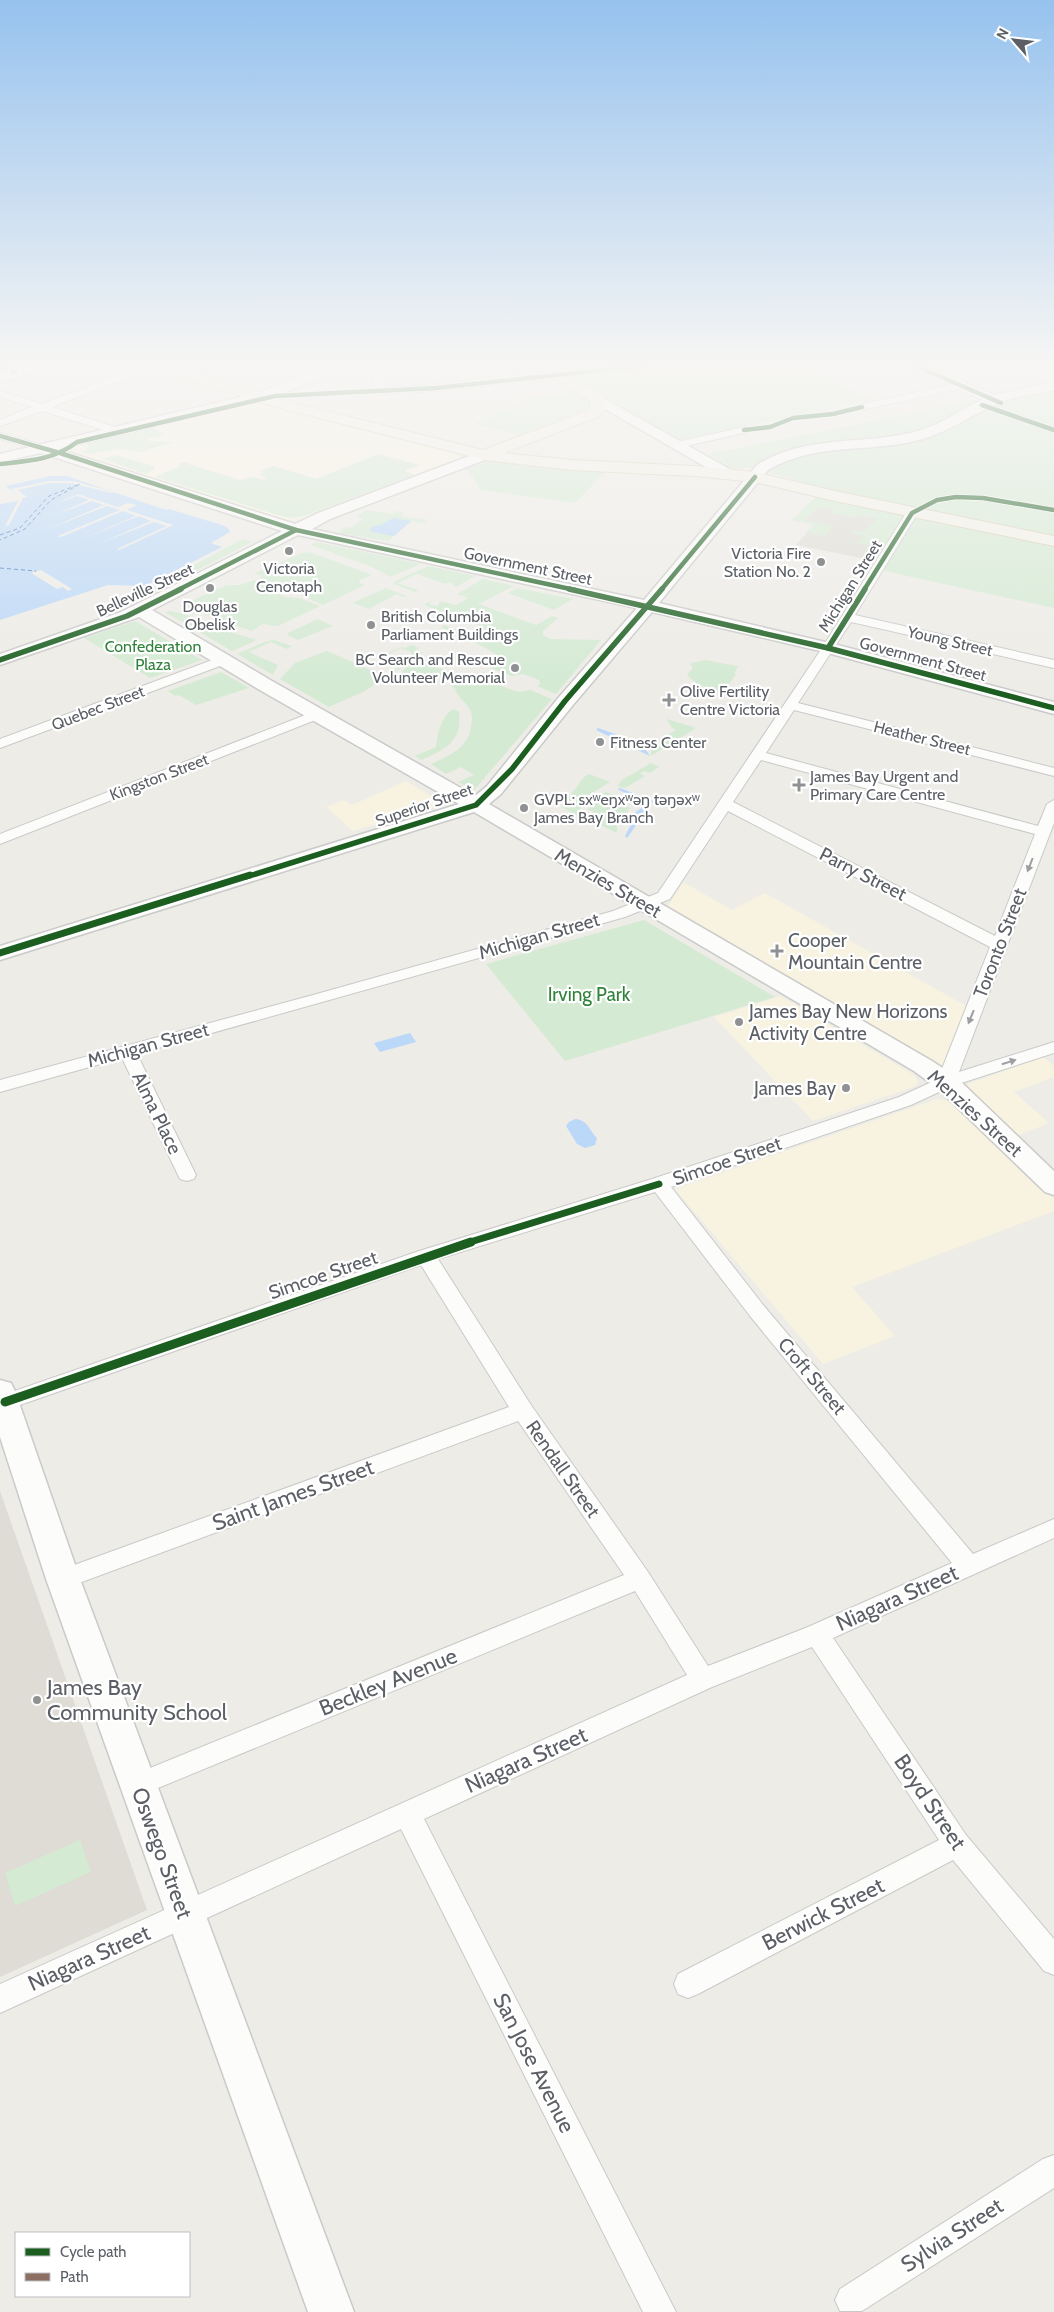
<svg xmlns="http://www.w3.org/2000/svg" width="1054" height="2312" viewBox="0 0 1054 2312" font-family="Cabin,sans-serif">
<style>
.commercial{fill:#f7f3e0}
.education{fill:#dedcd5}
.green{fill:#d4ead3;fill-rule:evenodd}
.water{fill:#bbd8f8}
.pier{fill:#edece7}
.lines{fill:none;stroke-linecap:round;stroke-linejoin:round}
.ferry{stroke:#3f73c0;stroke-width:1;stroke-dasharray:4 3;stroke-linecap:butt}
.street-casing{stroke:#c9c9c8;stroke-width:2}
.secondary-casing{stroke:#c9cac9;stroke-width:3}
.primary-casing{stroke:#d6cfb4;stroke-width:2}
.street{fill:#fcfcfb;fill-rule:evenodd}
.secondary{fill:#fcfcfb;fill-rule:evenodd}
.primary{fill:#f3f2e8;fill-rule:evenodd}
.quiet{stroke:#8d6e63;stroke-width:4;stroke-dasharray:7 4;stroke-linecap:butt}
.cycleway-far3-casing{stroke:#fff;stroke-width:6}
.cycleway-far2-casing{stroke:#fff;stroke-width:8}
.cycleway-far1-casing{stroke:#fff;stroke-width:10}
.cycleway-casing{stroke:#fff;stroke-width:12}
.cycleway-far3{stroke:#1b5e20;stroke-width:4.5}
.cycleway-far2{stroke:#1b5e20;stroke-width:5.5}
.cycleway-far1{stroke:#1b5e20;stroke-width:7}
.cycleway{stroke:#1b5e20;stroke-width:9}
.oneway{fill:#9c9ea2}
.poi-dot{fill:#8f9193;stroke:#fff;stroke-width:2}
.labels{text-anchor:middle;dominant-baseline:central;stroke-width:4.5;stroke-linejoin:round;paint-order:stroke}
.far-poi-label{font-size:16px;fill:#5c6066;stroke:#fff;text-anchor:start}
.far-street-label{font-size:16px;fill:#5c6066;stroke:#fff}
.far-park-label{font-size:16px;fill:#30823a;stroke:#fff}
.street-label{font-size:19px;fill:#5c6066;stroke:#fff}
.poi-label{font-size:19px;fill:#5c6066;stroke:#fff;text-anchor:start}
.park-label{font-size:19px;fill:#30823a;stroke:#fff}
.near-street-label{font-size:22px;fill:#5c6066;stroke:#fff}
.near-poi-label{font-size:22px;fill:#5c6066;stroke:#fff;text-anchor:start}
</style>
<rect width="100%" height="100%" fill="#edece7"/>
<!-- commercial -->
<g class="commercial">
<path d="M 251,402 L 261,402 L 384,436 L 395,437 L 458,455 L 460,458 L 304,518 L 290,520 L 279,519 L 200,493 L 191,492 L 73,452 L 69,449 L 71,446 Z"/>
<path d="M 406,781 L 444,804 L 353,831 L 326,807 L 343,800 L 352,805 Z"/>
<path d="M 683,882 L 732,910 L 765,893 L 968,1007 L 947,1060 L 943,1065 L 935,1064 L 666,910 Z"/>
<path d="M 781,996 L 914,1075 L 918,1082 L 914,1087 L 813,1121 L 714,1017 Z"/>
<path d="M 1043,1057 L 1054,1066 L 1054,1077 L 1014,1092 L 1049,1123 L 1014,1137 L 962,1086 Z"/>
<path d="M 937,1099 L 950,1101 L 955,1104 L 1054,1198 L 1054,1211 L 852,1287 L 895,1336 L 823,1364 L 675,1189 Z"/>
</g>
<!-- education -->
<g class="education">
<path d="M 815,498 L 895,514 L 866,559 L 796,545 L 814,525 L 792,520 Z"/>
<path d="M 0,1491 L 147,1910 L 0,1977 Z"/>
</g>
<!-- green -->
<g class="green">
<path d="M 680,365 L 821,365 L 828,369 L 817,372 L 872,400 L 680,440 L 579,381 L 580,377 Z"/>
<path d="M 1054,388 L 1054,538 L 835,491 L 753,468 L 731,468 L 709,454 L 969,401 L 1009,398 Z"/>
<path d="M 577,392 L 589,401 L 590,405 L 587,409 L 519,435 L 474,424 L 503,410 L 510,409 L 508,404 L 530,409 L 526,398 Z"/>
<path d="M 152,427 L 164,435 L 148,439 L 149,441 L 173,442 L 142,452 L 120,449 L 89,454 L 82,452 L 89,447 L 88,444 L 83,443 Z"/>
<path d="M 378,454 L 420,465 L 405,471 L 414,475 L 304,516 L 293,518 L 281,516 L 155,477 L 179,467 L 180,463 L 192,462 L 188,464 L 240,480 L 254,477 L 263,480 L 267,478 L 259,475 L 263,473 L 260,471 L 273,466 L 316,479 Z"/>
<path d="M 116,455 L 154,466 L 155,469 L 146,474 L 102,459 Z"/>
<path d="M 493,460 L 605,472 L 575,503 L 481,490 L 467,469 Z"/>
<path d="M 818,495 L 900,513 L 904,515 L 886,545 L 872,558 L 866,559 L 873,546 L 806,532 L 814,524 L 792,520 ZM 819,507 L 835,510 L 832,513 L 857,518 L 860,515 L 877,519 L 863,532 L 854,530 L 851,533 L 864,536 L 856,543 L 824,536 L 834,526 L 805,520 Z"/>
<path d="M 366,510 L 393,514 L 396,511 L 403,512 L 400,516 L 427,520 L 424,523 L 411,521 L 388,541 L 338,533 L 345,527 L 351,528 L 363,519 L 357,517 Z"/>
<path d="M 915,517 L 1054,546 L 1054,608 L 880,570 Z"/>
<path d="M 243,539 L 252,542 L 141,599 L 133,595 L 144,591 Z"/>
<path d="M 317,542 L 421,564 L 390,577 L 372,567 L 310,545 Z"/>
<path d="M 310,552 L 372,575 L 360,580 L 359,583 L 365,585 L 323,605 L 302,596 L 303,591 L 286,590 L 258,579 L 263,577 L 255,573 L 302,553 Z"/>
<path d="M 428,566 L 475,576 L 456,587 L 450,582 L 445,584 L 417,574 L 397,583 L 418,590 L 415,592 L 394,584 L 395,581 Z"/>
<path d="M 483,579 L 514,586 L 479,604 L 536,625 L 552,616 L 558,618 L 543,631 L 543,635 L 550,639 L 601,640 L 556,694 L 537,686 L 540,684 L 539,680 L 523,674 L 511,676 L 491,668 L 501,662 L 501,658 L 486,648 L 441,627 L 445,625 L 466,634 L 482,626 L 463,620 L 466,618 L 463,617 L 460,618 L 424,605 L 431,601 L 430,605 L 438,606 L 440,601 L 456,605 L 468,598 L 457,594 Z"/>
<path d="M 255,580 L 283,592 L 281,595 L 284,597 L 299,598 L 320,606 L 278,626 L 262,624 L 252,631 L 180,606 L 189,604 L 193,600 L 227,585 L 240,585 Z"/>
<path d="M 386,588 L 406,596 L 403,597 L 397,594 L 369,609 L 352,603 Z"/>
<path d="M 517,588 L 573,599 L 554,610 L 508,593 Z"/>
<path d="M 169,611 L 185,614 L 234,633 L 257,640 L 232,651 L 165,612 Z"/>
<path d="M 318,619 L 333,626 L 298,640 L 287,635 L 288,633 Z"/>
<path d="M 135,621 L 202,660 L 150,678 L 84,638 Z"/>
<path d="M 274,640 L 292,646 L 287,649 L 271,642 L 249,652 L 278,665 L 273,675 L 237,654 L 264,642 Z"/>
<path d="M 411,645 L 419,648 L 415,650 L 423,653 L 419,655 L 423,657 L 416,660 L 453,673 L 440,677 L 397,677 L 412,661 L 411,652 L 401,648 L 387,655 L 402,665 L 401,668 L 363,692 L 329,707 L 280,679 L 295,663 L 327,651 L 384,676 L 400,667 L 377,658 L 401,647 L 405,648 Z"/>
<path d="M 706,660 L 741,667 L 738,667 L 734,673 L 736,674 L 724,691 C 709,690 698,686 687,675 L 693,668 L 690,664 L 691,663 Z"/>
<path d="M 221,672 L 249,688 L 196,705 L 179,695 L 175,696 L 168,691 Z"/>
<path d="M 484,672 L 504,680 L 501,681 L 501,686 L 518,692 L 530,690 L 552,699 L 474,790 L 458,782 L 474,775 L 461,767 L 446,774 L 431,764 C 449,756 469,748 471,726 C 472,720 473,715 470,710 C 466,701 458,699 455,688 L 451,686 Z"/>
<path d="M 454,709 L 459,712 C 463,741 445,750 421,760 L 415,756 L 436,747 C 437,735 442,714 454,709 Z"/>
<path d="M 667,719 L 696,728 L 651,756 L 652,745 L 676,730 L 672,728 Z"/>
<path d="M 651,763 L 659,767 L 650,773 L 644,771 L 640,774 L 645,776 L 625,788 L 618,786 L 622,780 Z"/>
<path d="M 589,774 L 610,782 L 585,797 L 578,816 L 562,807 L 583,778 Z"/>
<path d="M 606,792 L 626,799 L 629,809 L 617,823 L 617,833 L 600,825 L 605,816 L 592,813 L 594,811 L 588,810 L 593,799 Z"/>
<path d="M 644,920 L 775,997 L 565,1061 L 486,964 Z"/>
<path d="M 80,1840 L 91,1872 L 15,1906 L 5,1873 Z"/>
</g>
<!-- water -->
<g class="water">
<path d="M 51,476 L 67,476 L 166,510 L 169,509 L 222,525 L 228,528 L 230,532 L 211,543 L 222,547 L 145,586 L 108,585 L 0,620 L 0,486 L 6,486 Z"/>
<path d="M 393,518 L 411,521 L 394,536 L 371,532 L 370,529 L 373,526 L 381,525 Z"/>
<path d="M 598,728 L 641,743 L 650,756 L 596,730 Z"/>
<path d="M 620,788 L 653,801 L 627,838 L 625,836 L 633,821 L 633,814 L 643,807 L 642,804 L 618,789 Z"/>
<path d="M 410,1033 L 416,1042 L 380,1052 L 374,1043 Z"/>
<path d="M 575,1119 C 588,1120 589,1130 597,1138 L 595,1145 L 585,1148 L 577,1144 L 566,1126 L 569,1122 Z"/>
</g>
<!-- pier -->
<g class="pier">
<path d="M 49,481 L 73,481 L 114,492 L 112,493 L 70,483 L 49,483 L 18,490 L 27,497 L 23,498 L 9,525 L 5,526 L 18,501 L 0,504 L 0,486 L 4,485 L 19,496 L 11,489 Z"/>
<path d="M 78,494 L 118,507 L 128,503 L 137,505 L 127,510 L 173,525 L 119,550 L 117,549 L 167,526 L 154,522 L 98,544 L 151,521 L 139,516 L 74,542 L 136,516 L 123,511 L 61,537 L 58,536 L 120,510 L 107,506 L 43,531 L 104,505 L 92,501 L 50,517 L 89,500 L 77,496 L 56,503 Z"/>
<path d="M 41,570 L 72,589 L 68,591 L 63,587 L 57,589 L 31,573 Z"/>
</g>
<g class="lines">
<!-- ferry -->
<g class="ferry">
<path d="M 0,535 L 20,528 L 49,496 L 80,484 L 51,500 L 25,529 L 0,540"/>
<path d="M 0,568 L 36,571"/>
</g>
<!-- street casing -->
<g class="street-casing">
<g id="street">
<path d="M 0,365 L 21,371 L 23,373 L 18,376 L 0,370 Z"/>
<path d="M 145,365 L 160,365 L 52,407 L 118,428 L 118,432 L 110,432 L 42,411 L 0,426 L 0,420 L 32,407 L 0,397 L 0,391 L 42,404 Z"/>
<path d="M 196,365 L 210,365 L 187,375 L 184,376 L 179,373 Z"/>
<path d="M 371,365 L 381,365 L 385,388 C 474,383 563,365 653,365 L 648,368 L 436,391 L 381,394 L 376,391 Z"/>
<path d="M 960,383 L 965,386 L 963,388 L 862,410 L 857,407 L 862,404 Z"/>
<path d="M 744,427 L 748,428 L 748,432 L 677,448 L 672,445 L 673,443 Z"/>
<path d="M 0,433 L 46,446 L 47,448 L 42,451 L 0,439 Z"/>
<path d="M 912,510 L 918,513 L 855,615 L 1054,660 L 1054,668 L 851,622 L 798,703 L 1054,768 L 1054,776 L 794,710 L 766,753 L 1038,826 L 1047,804 L 1054,800 L 1054,823 L 959,1072 L 1054,1042 L 1054,1053 L 952,1086 L 911,1105 L 671,1187 L 764,1306 L 973,1554 L 1054,1519 L 1054,1538 L 833,1638 L 966,1835 L 1054,1939 L 1054,1975 L 1044,1971 L 953,1860 L 698,1994 L 688,1998 L 678,1994 L 674,1984 L 678,1974 L 939,1840 L 812,1647 L 712,1687 L 424,1819 L 676,2312 L 643,2312 L 401,1829 L 0,2013 L 0,1984 L 687,1675 L 635,1591 L 146,1793 L 137,1797 L 128,1793 L 124,1785 L 128,1777 L 624,1575 L 518,1421 L 71,1586 L 63,1589 L 55,1586 L 51,1579 L 55,1572 L 509,1407 L 421,1265 L 0,1412 L 0,1396 L 419,1251 L 652,1179 L 899,1097 L 938,1079 L 990,947 L 728,811 L 670,899 L 625,917 L 137,1054 L 196,1175 L 194,1179 L 187,1181 L 180,1179 L 178,1175 L 122,1058 L 0,1092 L 0,1080 L 313,995 L 613,911 L 658,893 L 822,648 L 906,513 ZM 761,760 L 1035,834 L 995,936 L 733,802 ZM 655,1192 L 750,1316 L 952,1563 L 808,1627 L 708,1666 L 648,1572 L 531,1405 L 438,1259 Z"/>
<path d="M 223,656 L 228,657 L 229,660 L 228,663 L 0,748 L 0,739 Z"/>
<path d="M 318,710 L 325,714 L 323,717 L 0,844 L 0,834 Z"/>
<path d="M 1054,2155 L 1054,2188 L 862,2311 L 840,2311 L 835,2300 L 840,2289 L 1043,2159 Z"/>
</g>
</g>
<!-- secondary casing -->
<g class="secondary-casing">
<g id="secondary">
<path d="M 26,365 L 45,365 L 44,368 L 0,383 L 0,374 Z"/>
<path d="M 332,365 L 351,365 L 350,368 L 263,400 L 58,449 L 295,524 L 318,513 L 480,452 L 490,452 L 492,455 L 490,458 L 330,519 L 312,529 L 644,600 L 758,464 C 808,435 856,445 910,433 C 936,428 958,411 982,400 L 908,365 L 926,365 L 994,395 L 1054,382 L 1054,390 C 1035,394 1016,396 999,403 C 973,414 950,431 923,439 C 870,454 818,441 768,470 L 659,603 L 834,644 L 1054,702 L 1054,714 L 824,652 L 652,612 L 573,705 L 501,794 L 489,804 L 932,1061 L 955,1076 L 1054,1171 L 1054,1195 L 1045,1192 L 937,1088 L 914,1071 L 474,812 L 0,960 L 0,946 L 459,804 L 258,689 L 139,617 L 0,665 L 0,654 L 121,612 L 282,531 L 41,453 L 0,462 L 0,454 L 254,394 ZM 298,535 L 637,608 L 559,697 L 487,786 L 475,796 L 272,681 L 152,610 Z"/>
<path d="M 598,395 L 733,471 L 736,474 L 733,477 L 723,477 L 593,402 L 591,399 L 593,396 Z"/>
<path d="M 0,1380 L 11,1383 L 15,1391 L 80,1579 L 354,2312 L 308,2312 L 46,1579 L 0,1437 Z"/>
</g>
</g>
<!-- primary casing -->
<g class="primary-casing">
<path id="primary" d="M 152,365 L 174,365 L 278,399 L 483,450 L 590,410 L 591,401 L 560,383 L 542,365 L 557,365 L 570,377 L 603,396 L 606,408 L 600,416 L 504,453 L 572,460 L 694,466 L 755,472 L 835,491 L 1054,536 L 1054,546 L 835,501 L 755,482 L 694,476 L 572,470 L 485,460 L 268,405 L 154,368 Z"/>
</g>
<!-- street -->
<use href="#street" class="street"/>
<!-- secondary -->
<use href="#secondary" class="secondary"/>
<!-- primary -->
<use href="#primary" class="primary"/>
<!-- quiet -->
<path class="quiet" d="M 0,367 L 18,373"/>
<!-- cycleway-far3 casing -->
<g class="cycleway-far3-casing">
<g id="cycleway-far3">
<path d="M 914,365 L 1001,403"/>
<path d="M 982,405 L 1054,430"/>
<path d="M 744,430 L 770,427 L 793,418 L 833,414 L 862,407"/>
<path d="M 0,436 L 60,453 L 296,530 L 575,590"/>
<path d="M 0,464 C 28,461 54,460 77,442 L 275,396 L 436,388 L 648,365"/>
<path d="M 178,590 L 296,530"/>
<path d="M 661,590 L 755,477"/>
<path d="M 864,590 L 912,513 L 937,500 L 956,497 L 983,498 L 1054,510"/>
</g>
</g>
<!-- cycleway-far2 casing -->
<g class="cycleway-far2-casing">
<g id="cycleway-far2">
<path d="M 569,589 L 828,648 L 1054,708"/>
<path d="M 828,648 L 865,589"/>
<path d="M 0,660 L 127,616 L 181,589"/>
<path d="M 246,877 L 476,805 L 512,769 L 565,701 L 662,589"/>
</g>
</g>
<!-- cycleway-far1 casing -->
<g class="cycleway-far1-casing">
<g id="cycleway-far1">
<path d="M 0,953 L 250,875"/>
<path d="M 467,1243 L 659,1184"/>
</g>
</g>
<!-- cycleway casing -->
<g class="cycleway-casing">
<path id="cycleway" d="M 5,1402 L 471,1242"/>
</g>
<!-- cycleway-far3 -->
<use href="#cycleway-far3" class="cycleway-far3"/>
<!-- cycleway-far2 -->
<use href="#cycleway-far2" class="cycleway-far2"/>
<!-- cycleway-far1 -->
<use href="#cycleway-far1" class="cycleway-far1"/>
<!-- cycleway -->
<use href="#cycleway" class="cycleway"/>
</g>
<!-- one-way arrows -->
<defs><path id="oneway-solid" d="M-6-.8H1V-3.2L6.5 0L1 3.2V.8H-6Z" transform="scale(1.25)"/></defs>
<g class="oneway">
<use href="#oneway-solid" transform="translate(1030 865) rotate(111)"/>
<use href="#oneway-solid" transform="translate(971 1017) rotate(112)"/>
<use href="#oneway-solid" transform="translate(1009 1062) rotate(-18)"/>
</g>
<!-- sky -->
<linearGradient id="sky" x2="0" y2="1"><stop stop-color="#96c2ee"/><stop offset="0.53" stop-color="#f7f6f4"/><stop offset="1" stop-color="#f7f6f4" stop-opacity="0"/></linearGradient>
<rect width="1054" height="689" fill="url(#sky)"/>
<!-- markers -->
<g class="poi-dot">
<circle cx="289" cy="551" r="5"/>
<circle cx="821" cy="562" r="5"/>
<circle cx="210" cy="588" r="5"/>
<circle cx="371" cy="625" r="5"/>
<circle cx="515" cy="668" r="5"/>
<path d="M666.5 692.5h5v5h5v5h-5v5h-5v-5h-5v-5h5z"/>
<circle cx="600" cy="742" r="5"/>
<path d="M796.5 777.5h5v5h5v5h-5v5h-5v-5h-5v-5h5z"/>
<circle cx="524" cy="808" r="5"/>
<path d="M774.5 943.5h5v5h5v5h-5v5h-5v-5h-5v-5h5z"/>
<circle cx="739" cy="1022" r="5"/>
<circle cx="846" cy="1088" r="5"/>
<circle cx="37" cy="1700" r="5"/>
</g>
<g class="labels">
<!-- far-poi labels -->
<g class="far-poi-label">
<text x="811" y="553" text-anchor="end">Victoria Fire<tspan x="811" dy="18">Station No. 2</tspan></text>
<text x="289" y="568" text-anchor="middle">Victoria<tspan x="289" dy="18">Cenotaph</tspan></text>
<text x="210" y="606" text-anchor="middle">Douglas<tspan x="210" dy="18">Obelisk</tspan></text>
<text x="381" y="616">British Columbia<tspan x="381" dy="18">Parliament Buildings</tspan></text>
<text x="505" y="659" text-anchor="end">BC Search and Rescue<tspan x="505" dy="18">Volunteer Memorial</tspan></text>
<text x="680" y="691">Olive Fertility<tspan x="680" dy="18">Centre Victoria</tspan></text>
<text x="610" y="742">Fitness Center</text>
<text x="810" y="776">James Bay Urgent and<tspan x="810" dy="18">Primary Care Centre</tspan></text>
<text x="534" y="799">GVPL: sxʷeŋxʷəŋ təŋəxʷ<tspan x="534" dy="18">James Bay Branch</tspan></text>
</g>
<!-- far-street labels -->
<g class="far-street-label">
<text transform="translate(528 566) rotate(12)">Government Street</text>
<text transform="translate(850 586) rotate(-58)">Michigan Street</text>
<text transform="translate(145 590) rotate(-25)">Belleville Street</text>
<text transform="translate(950 641) rotate(13)">Young Street</text>
<text transform="translate(923 659) rotate(15)">Government Street</text>
<text transform="translate(98 708) rotate(-21)">Quebec Street</text>
<text transform="translate(922 738) rotate(14)">Heather Street</text>
<text transform="translate(159 777) rotate(-21)">Kingston Street</text>
<text transform="translate(424 805) rotate(-19)">Superior Street</text>
</g>
<!-- far-park labels -->
<g class="far-park-label">
<text x="153" y="646">Confederation<tspan x="153" dy="18">Plaza</tspan></text>
</g>
<!-- street labels -->
<g class="street-label">
<text transform="translate(863 874) rotate(27)">Parry Street</text>
<text transform="translate(608 883) rotate(30)">Menzies Street</text>
<text transform="translate(539 936) rotate(-16)">Michigan Street</text>
<text transform="translate(1000 943) rotate(-69)">Toronto Street</text>
<text transform="translate(148 1045) rotate(-15)">Michigan Street</text>
<text transform="translate(157 1113) rotate(64)">Alma Place</text>
<text transform="translate(975 1113) rotate(42)">Menzies Street</text>
<text transform="translate(727 1161) rotate(-19)">Simcoe Street</text>
<text transform="translate(323 1275) rotate(-19)">Simcoe Street</text>
<text transform="translate(812 1376) rotate(50)">Croft Street</text>
<text transform="translate(563 1469) rotate(55)">Rendall Street</text>
</g>
<!-- poi labels -->
<g class="poi-label">
<text x="788" y="940">Cooper<tspan x="788" dy="22">Mountain Centre</tspan></text>
<text x="749" y="1011">James Bay New Horizons<tspan x="749" dy="22">Activity Centre</tspan></text>
<text x="836" y="1088" text-anchor="end">James Bay</text>
</g>
<!-- park labels -->
<g class="park-label">
<text x="589" y="994">Irving Park</text>
</g>
<!-- near-street labels -->
<g class="near-street-label">
<text transform="translate(293 1495) rotate(-20)">Saint James Street</text>
<text transform="translate(897 1598) rotate(-24)">Niagara Street</text>
<text transform="translate(388 1682) rotate(-22)">Beckley Avenue</text>
<text transform="translate(526 1760) rotate(-24)">Niagara Street</text>
<text transform="translate(930 1802) rotate(56)">Boyd Street</text>
<text transform="translate(162 1853) rotate(70)">Oswego Street</text>
<text transform="translate(823 1914) rotate(-27)">Berwick Street</text>
<text transform="translate(89 1958) rotate(-24)">Niagara Street</text>
<text transform="translate(534 2063) rotate(63)">San Jose Avenue</text>
<text transform="translate(952 2235) rotate(-33)">Sylvia Street</text>
</g>
<!-- near-poi labels -->
<g class="near-poi-label">
<text x="47" y="1687">James Bay<tspan x="47" dy="25">Community School</tspan></text>
</g>
</g>
<!-- legend -->
<rect x="15" y="2232" width="175" height="65" fill="#ffffff" stroke="#bebfc2"/>
<rect x="25" y="2248" width="25" height="8" fill="#1b5e20" stroke="#bebfc2"/>
<text x="60" y="2257" font-size="15" fill="#5c6066">Cycle path</text>
<rect x="25" y="2273" width="25" height="8" fill="#8d6e63" stroke="#bebfc2"/>
<text x="60" y="2282" font-size="15" fill="#5c6066">Path</text>
<!-- north arrow -->
<g transform="translate(1014 40) rotate(298)" stroke="#ffffff" stroke-width="4" paint-order="stroke">
<path d="M0-4L9 19L0 12L-9 19Z" fill="#5c6066"/>
<text y="-8" font-size="14" font-weight="bold" text-anchor="middle" fill="#5c6066">N</text>
</g>
</svg>
